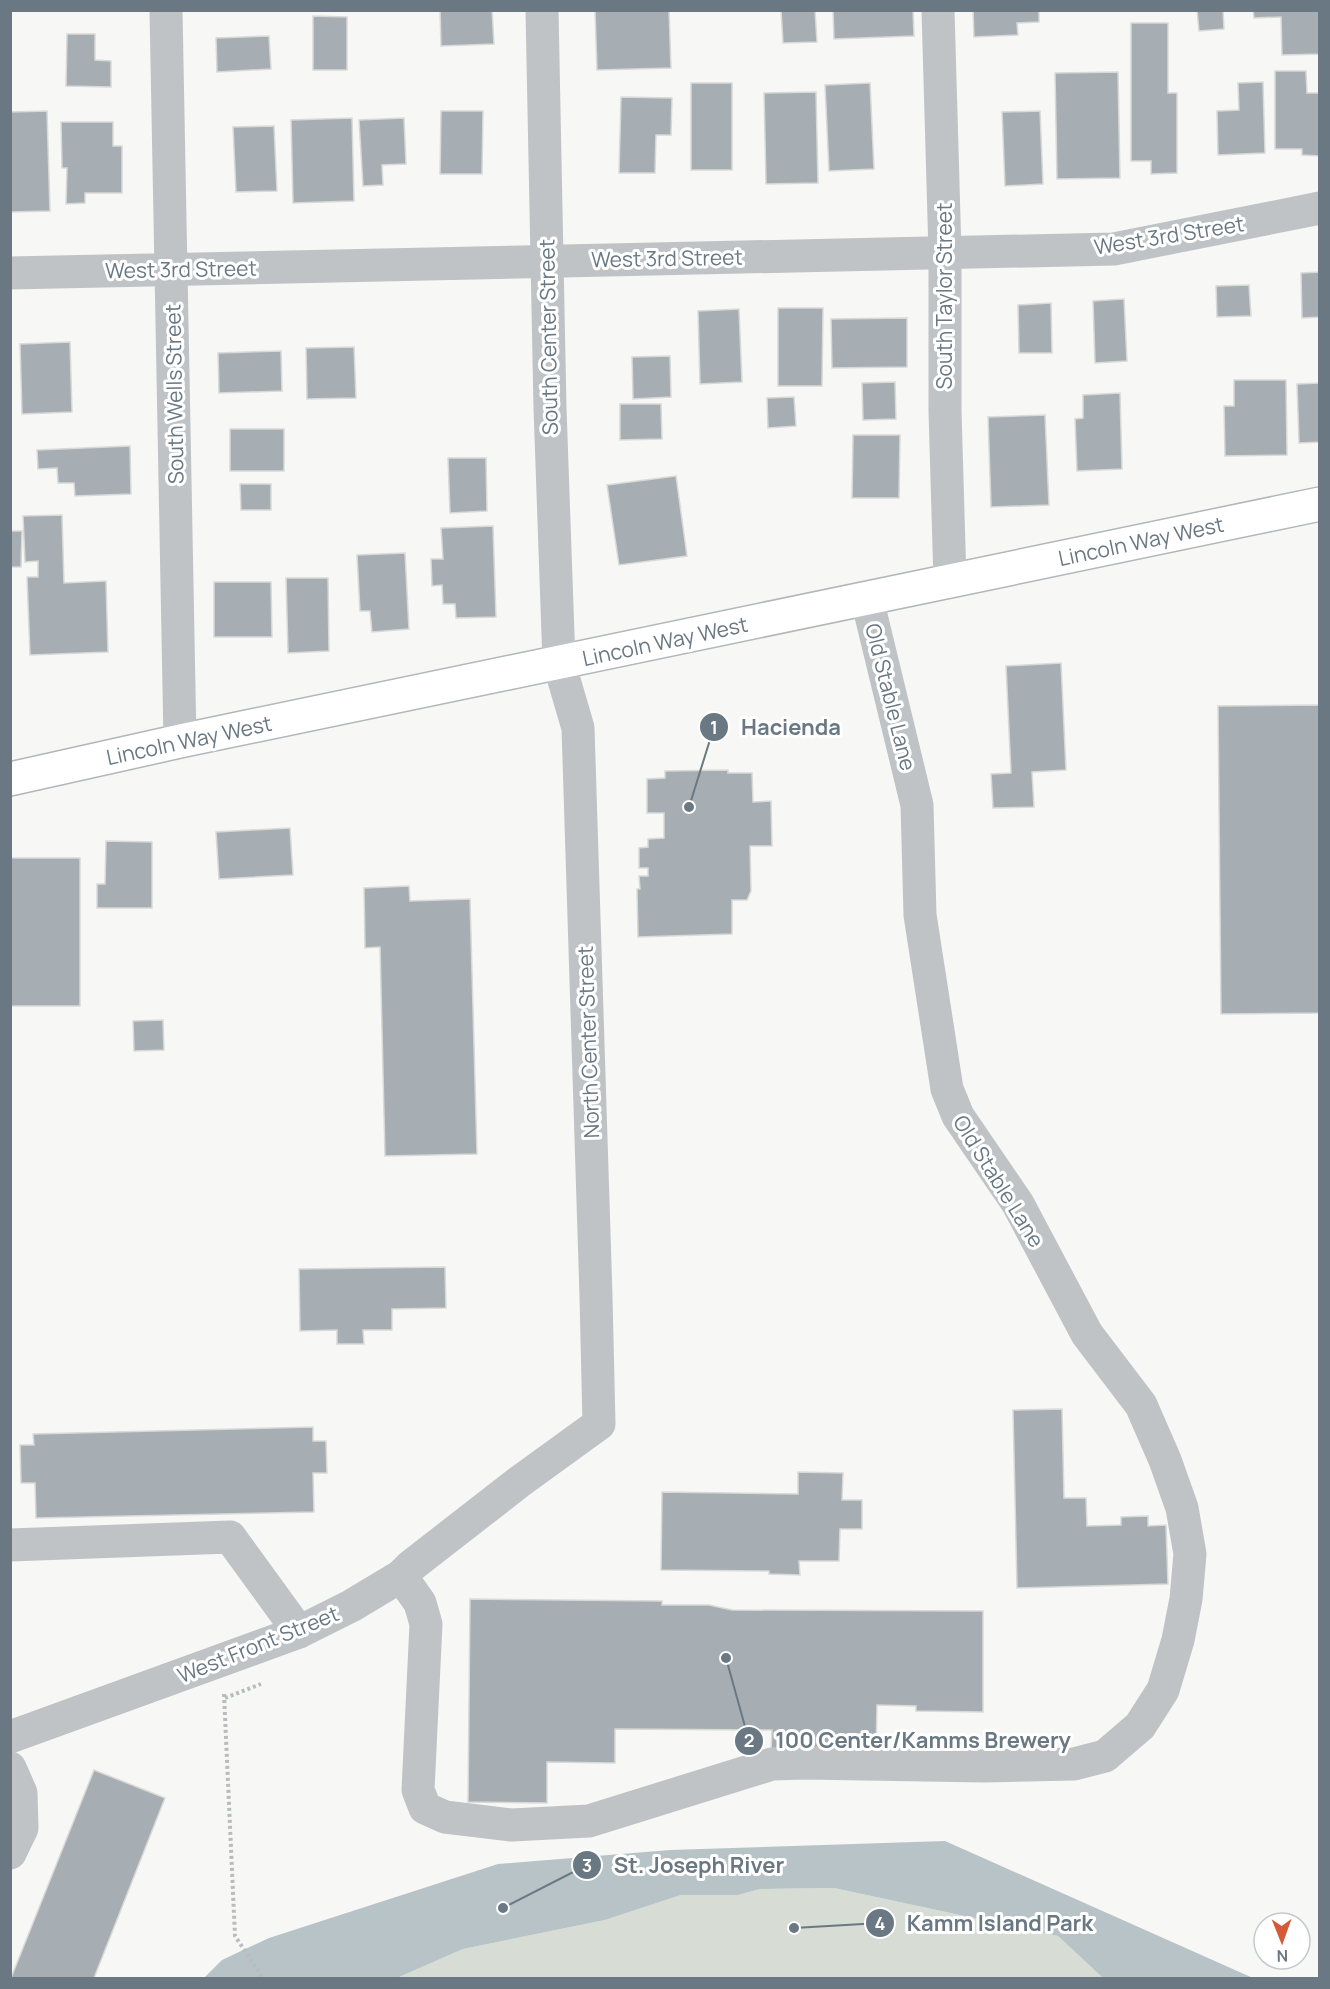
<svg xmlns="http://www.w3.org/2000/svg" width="1330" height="1989" viewBox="0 0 1330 1989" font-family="Manrope,sans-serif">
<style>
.green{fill:#d7dcd4}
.water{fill:#b8c3c7}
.building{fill:#a7aeb3;stroke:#d9d9d7;stroke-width:1.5}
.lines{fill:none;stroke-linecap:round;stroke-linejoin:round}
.major-casing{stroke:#b2b7ba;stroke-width:36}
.path{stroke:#b9bcbe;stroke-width:4;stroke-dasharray:3 3;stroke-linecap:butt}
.minor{stroke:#bfc3c6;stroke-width:33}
.major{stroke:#fff;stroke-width:33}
.labels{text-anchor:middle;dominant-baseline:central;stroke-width:6;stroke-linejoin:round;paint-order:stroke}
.street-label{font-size:21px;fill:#697883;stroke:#fff}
.leader{fill:none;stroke:#697883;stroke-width:2}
.callout-dot{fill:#697883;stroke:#fff;stroke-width:2}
.mark-label{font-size:18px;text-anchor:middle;font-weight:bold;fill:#fff}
.callout-label{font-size:22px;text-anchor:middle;font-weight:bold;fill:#697883;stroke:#fff;stroke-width:6;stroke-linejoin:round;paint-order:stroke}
</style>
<rect width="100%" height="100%" fill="#f7f7f5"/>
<!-- green -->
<path class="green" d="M 834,1888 L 1058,1936 L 1103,1978 L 397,1978 L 463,1949 L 605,1920 L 681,1895 L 738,1895 L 760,1889 Z"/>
<!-- water -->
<path class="water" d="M 945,1841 L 1253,1978 L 1103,1978 L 1058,1936 L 834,1888 L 760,1889 L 738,1895 L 681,1895 L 605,1920 L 463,1949 L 397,1978 L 204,1978 L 222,1960 L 269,1938 L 498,1864 L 670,1850 Z"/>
<!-- building -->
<g class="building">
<path d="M 440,10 L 492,10 L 494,44 L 441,46 Z"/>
<path d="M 595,10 L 669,10 L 671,68 L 597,70 Z"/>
<path d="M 781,10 L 815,10 L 817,42 L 783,43 Z"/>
<path d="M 833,10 L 913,10 L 914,36 L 834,39 Z"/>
<path d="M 973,10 L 1039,10 L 1039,22 L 1017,23 L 1018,35 L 974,37 Z"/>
<path d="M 1197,10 L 1223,10 L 1224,29 L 1199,31 Z"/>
<path d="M 1253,10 L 1320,10 L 1320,54 L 1282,55 L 1281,17 L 1254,18 Z"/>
<path d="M 313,16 L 347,17 L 347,70 L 313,70 Z"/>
<path d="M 1131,23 L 1168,23 L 1168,93 L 1177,93 L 1177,173 L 1151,174 L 1151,161 L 1131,161 Z"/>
<path d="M 67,34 L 95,34 L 95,60 L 111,61 L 111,87 L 66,86 Z"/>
<path d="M 269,36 L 271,69 L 217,72 L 216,38 Z"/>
<path d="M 1275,71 L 1306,71 L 1307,93 L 1320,93 L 1320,156 L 1302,155 L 1302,149 L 1275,149 Z"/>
<path d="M 1118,72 L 1120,178 L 1057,179 L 1055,73 Z"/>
<path d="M 1263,82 L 1265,153 L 1218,155 L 1217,111 L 1239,110 L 1238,83 Z"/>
<rect x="691" y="83" width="41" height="87"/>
<path d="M 870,83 L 874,169 L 829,171 L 825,85 Z"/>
<path d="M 816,92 L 818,183 L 766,184 L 764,93 Z"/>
<path d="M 621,97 L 672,98 L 671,135 L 656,135 L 655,173 L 619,173 Z"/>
<path d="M 47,111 L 50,211 L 10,212 L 10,112 Z"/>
<path d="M 441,111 L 483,111 L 482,174 L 440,174 Z"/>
<path d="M 1040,111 L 1043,184 L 1005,186 L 1002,112 Z"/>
<path d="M 352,118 L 354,201 L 293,203 L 291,120 Z"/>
<path d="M 404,118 L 406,164 L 382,165 L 383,185 L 363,186 L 359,120 Z"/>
<path d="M 61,122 L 113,122 L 113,146 L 122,146 L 122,193 L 85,193 L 85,203 L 66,204 L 67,168 L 62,168 Z"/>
<path d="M 274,126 L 277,191 L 236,192 L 233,127 Z"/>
<path d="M 1320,272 L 1320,317 L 1302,318 L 1301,273 Z"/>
<path d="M 1249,285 L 1251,316 L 1217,317 L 1216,286 Z"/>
<path d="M 1124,299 L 1127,361 L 1095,363 L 1093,301 Z"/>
<path d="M 1051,303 L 1052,353 L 1019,353 L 1018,305 Z"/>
<path d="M 778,308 L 823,308 L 822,386 L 778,386 Z"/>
<path d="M 739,309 L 742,382 L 700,384 L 698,311 Z"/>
<path d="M 907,318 L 907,367 L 832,368 L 831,319 Z"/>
<path d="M 70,342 L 72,412 L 22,414 L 20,344 Z"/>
<path d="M 354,347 L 356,398 L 307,399 L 306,348 Z"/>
<path d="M 281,351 L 282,391 L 219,393 L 218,353 Z"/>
<path d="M 670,356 L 671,397 L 633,399 L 632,357 Z"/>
<path d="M 1234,380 L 1286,380 L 1287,455 L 1225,456 L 1224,406 L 1234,406 Z"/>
<path d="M 895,382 L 896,419 L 863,420 L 862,383 Z"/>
<path d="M 1320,383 L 1320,442 L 1299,443 L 1297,384 Z"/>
<path d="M 1120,393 L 1122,469 L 1077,471 L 1075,419 L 1083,418 L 1083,395 Z"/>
<path d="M 794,397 L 796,426 L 768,428 L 767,398 Z"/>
<path d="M 620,404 L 661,404 L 662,439 L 620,440 Z"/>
<path d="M 1045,415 L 1049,505 L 991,507 L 988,417 Z"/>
<rect x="230" y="429" width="54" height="42"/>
<path d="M 853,435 L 900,435 L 899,498 L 852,498 Z"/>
<path d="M 130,446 L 131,494 L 75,496 L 74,483 L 58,483 L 57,468 L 38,469 L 37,450 Z"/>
<path d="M 448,458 L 486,458 L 487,511 L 450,513 Z"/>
<path d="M 676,476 L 687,556 L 619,565 L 607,485 Z"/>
<path d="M 240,484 L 271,484 L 271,510 L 241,510 Z"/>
<path d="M 62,515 L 64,583 L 106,581 L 108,652 L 30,655 L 27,577 L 38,577 L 38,561 L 25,562 L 23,516 Z"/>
<path d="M 493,526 L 496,617 L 456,618 L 455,604 L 443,604 L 442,585 L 432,586 L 431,559 L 443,559 L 441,528 Z"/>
<path d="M 10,531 L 22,531 L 21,567 L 10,567 Z"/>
<path d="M 405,553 L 409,629 L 372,632 L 370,611 L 360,611 L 357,555 Z"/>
<path d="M 286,578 L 328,578 L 329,651 L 288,653 Z"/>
<path d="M 214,582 L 271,582 L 272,637 L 214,637 Z"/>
<path d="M 1061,663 L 1066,770 L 1032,772 L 1034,807 L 993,808 L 991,774 L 1011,773 L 1006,666 Z"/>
<path d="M 1320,705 L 1320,1013 L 1221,1014 L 1218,706 Z"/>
<path d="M 728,770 L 728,773 L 752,773 L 753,802 L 771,801 L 772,846 L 750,846 L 751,891 L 747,900 L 732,900 L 732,934 L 638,937 L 637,889 L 640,889 L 639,876 L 648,876 L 648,868 L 639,868 L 639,848 L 648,847 L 648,839 L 664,838 L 664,813 L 647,813 L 647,779 L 665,778 L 665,771 Z"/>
<path d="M 290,828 L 293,875 L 219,879 L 216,832 Z"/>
<path d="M 106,841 L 152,842 L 152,908 L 97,908 L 97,884 L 105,884 Z"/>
<rect x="10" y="858" width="70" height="148"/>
<path d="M 409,886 L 410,901 L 470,899 L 477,1154 L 385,1156 L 380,947 L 365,948 L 364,888 Z"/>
<path d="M 163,1020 L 164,1050 L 134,1051 L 133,1021 Z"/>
<path d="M 445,1267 L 446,1308 L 392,1309 L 392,1330 L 363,1330 L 364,1344 L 337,1344 L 337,1330 L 300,1331 L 299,1269 Z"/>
<path d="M 1062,1409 L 1064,1498 L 1086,1498 L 1087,1526 L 1121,1525 L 1121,1517 L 1148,1516 L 1148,1526 L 1166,1525 L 1168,1584 L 1017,1588 L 1013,1410 Z"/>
<path d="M 313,1427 L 313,1441 L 326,1441 L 327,1473 L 313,1473 L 314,1512 L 36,1518 L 35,1483 L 21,1483 L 20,1445 L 34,1445 L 33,1434 Z"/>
<path d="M 798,1472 L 843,1473 L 842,1500 L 862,1500 L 862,1529 L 840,1529 L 839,1561 L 799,1561 L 800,1575 L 769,1574 L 769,1571 L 661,1570 L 662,1492 L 798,1494 Z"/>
<path d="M 470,1599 L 662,1601 L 662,1605 L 709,1605 L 732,1610 L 983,1611 L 983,1712 L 916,1711 L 916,1706 L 877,1705 L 876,1754 L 771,1752 L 772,1730 L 615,1729 L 615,1763 L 547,1762 L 547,1803 L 468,1802 Z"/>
<path d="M 94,1770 L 165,1798 L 94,1978 L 11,1978 Z"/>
</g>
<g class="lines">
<!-- major casing -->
<g class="major-casing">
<path id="major" d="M 10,779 L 180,741 L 1320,504"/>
</g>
<!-- path -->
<g class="path">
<path d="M 224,1694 L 235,1936 L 263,1978"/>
<path d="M 225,1698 L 261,1684"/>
</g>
<!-- minor -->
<g class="minor">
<path d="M 166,10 L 180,741"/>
<path d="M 938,10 L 945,253 L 945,411 L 950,581"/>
<path d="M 10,273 L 1114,249 L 1320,208"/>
<path d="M 10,1545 L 230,1537 L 299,1632"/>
<path d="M 401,1576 L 420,1603 L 426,1624 L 418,1790 L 425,1808 L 445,1817 L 512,1825 L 589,1821 L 772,1764 L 805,1763 L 985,1766 L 1074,1764 L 1105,1756 L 1140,1726 L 1163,1690 L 1178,1640 L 1186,1599 L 1190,1554 L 1182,1508 L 1165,1460 L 1141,1405 L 1087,1334 L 1018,1204 L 958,1116 L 947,1089 L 920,915 L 917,805 L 867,599"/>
<path d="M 10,1737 L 299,1632 L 351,1606 L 401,1576 L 411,1566 L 519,1482 L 599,1424 L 596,1296 L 578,728 L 559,663 L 550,408 L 542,10"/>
<path d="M 10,1768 L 21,1793 L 22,1828 L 10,1853"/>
</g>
<!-- major -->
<use href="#major" class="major"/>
</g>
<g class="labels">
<!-- street labels -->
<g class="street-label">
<text transform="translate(1169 235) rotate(-9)">West 3rd Street</text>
<text transform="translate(667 258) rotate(-1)">West 3rd Street</text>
<text transform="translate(181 269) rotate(-1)">West 3rd Street</text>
<text transform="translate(944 296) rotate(-90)">South Taylor Street</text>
<text transform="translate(548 337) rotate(-91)">South Center Street</text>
<text transform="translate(174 394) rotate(-91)">South Wells Street</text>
<text transform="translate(1141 541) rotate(-12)">Lincoln Way West</text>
<text transform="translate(665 641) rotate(-12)">Lincoln Way West</text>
<text transform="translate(891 697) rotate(76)">Old Stable Lane</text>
<text transform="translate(189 740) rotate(-12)">Lincoln Way West</text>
<text transform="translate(588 1042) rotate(-92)">North Center Street</text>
<text transform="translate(999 1181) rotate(58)">Old Stable Lane</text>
<text transform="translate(258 1644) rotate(-22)">West Front Street</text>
</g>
</g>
<!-- callouts -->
<path class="leader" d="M689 807L714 727M726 1658L749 1741M503 1908L587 1865M794 1928L880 1923"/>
<g class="callout-dot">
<circle cx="689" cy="807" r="6"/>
<circle cx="726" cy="1658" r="6"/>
<circle cx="503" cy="1908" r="6"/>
<circle cx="794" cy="1928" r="6"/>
<circle cx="714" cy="727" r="15"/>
<circle cx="749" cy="1741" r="15"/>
<circle cx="587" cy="1865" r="15"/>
<circle cx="880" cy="1923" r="15"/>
</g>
<g class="mark-label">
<text x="714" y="734">1</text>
<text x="749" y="1747">2</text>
<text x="587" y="1872">3</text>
<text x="880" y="1930">4</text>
</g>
<g class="callout-label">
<text x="791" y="735">Hacienda</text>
<text x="923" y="1748">100 Center/Kamms Brewery</text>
<text x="699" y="1873">St. Joseph River</text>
<text x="1000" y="1931">Kamm Island Park</text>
</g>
<!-- border -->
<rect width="1330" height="1989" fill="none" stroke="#697883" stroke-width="24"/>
<!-- north arrow -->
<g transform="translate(1282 1941) rotate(179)"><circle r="28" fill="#ffffff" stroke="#c3c9cd" stroke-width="1.5"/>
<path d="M0-4.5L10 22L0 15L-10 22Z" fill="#d55b37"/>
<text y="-9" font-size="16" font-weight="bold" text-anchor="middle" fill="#697883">N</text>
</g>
</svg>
